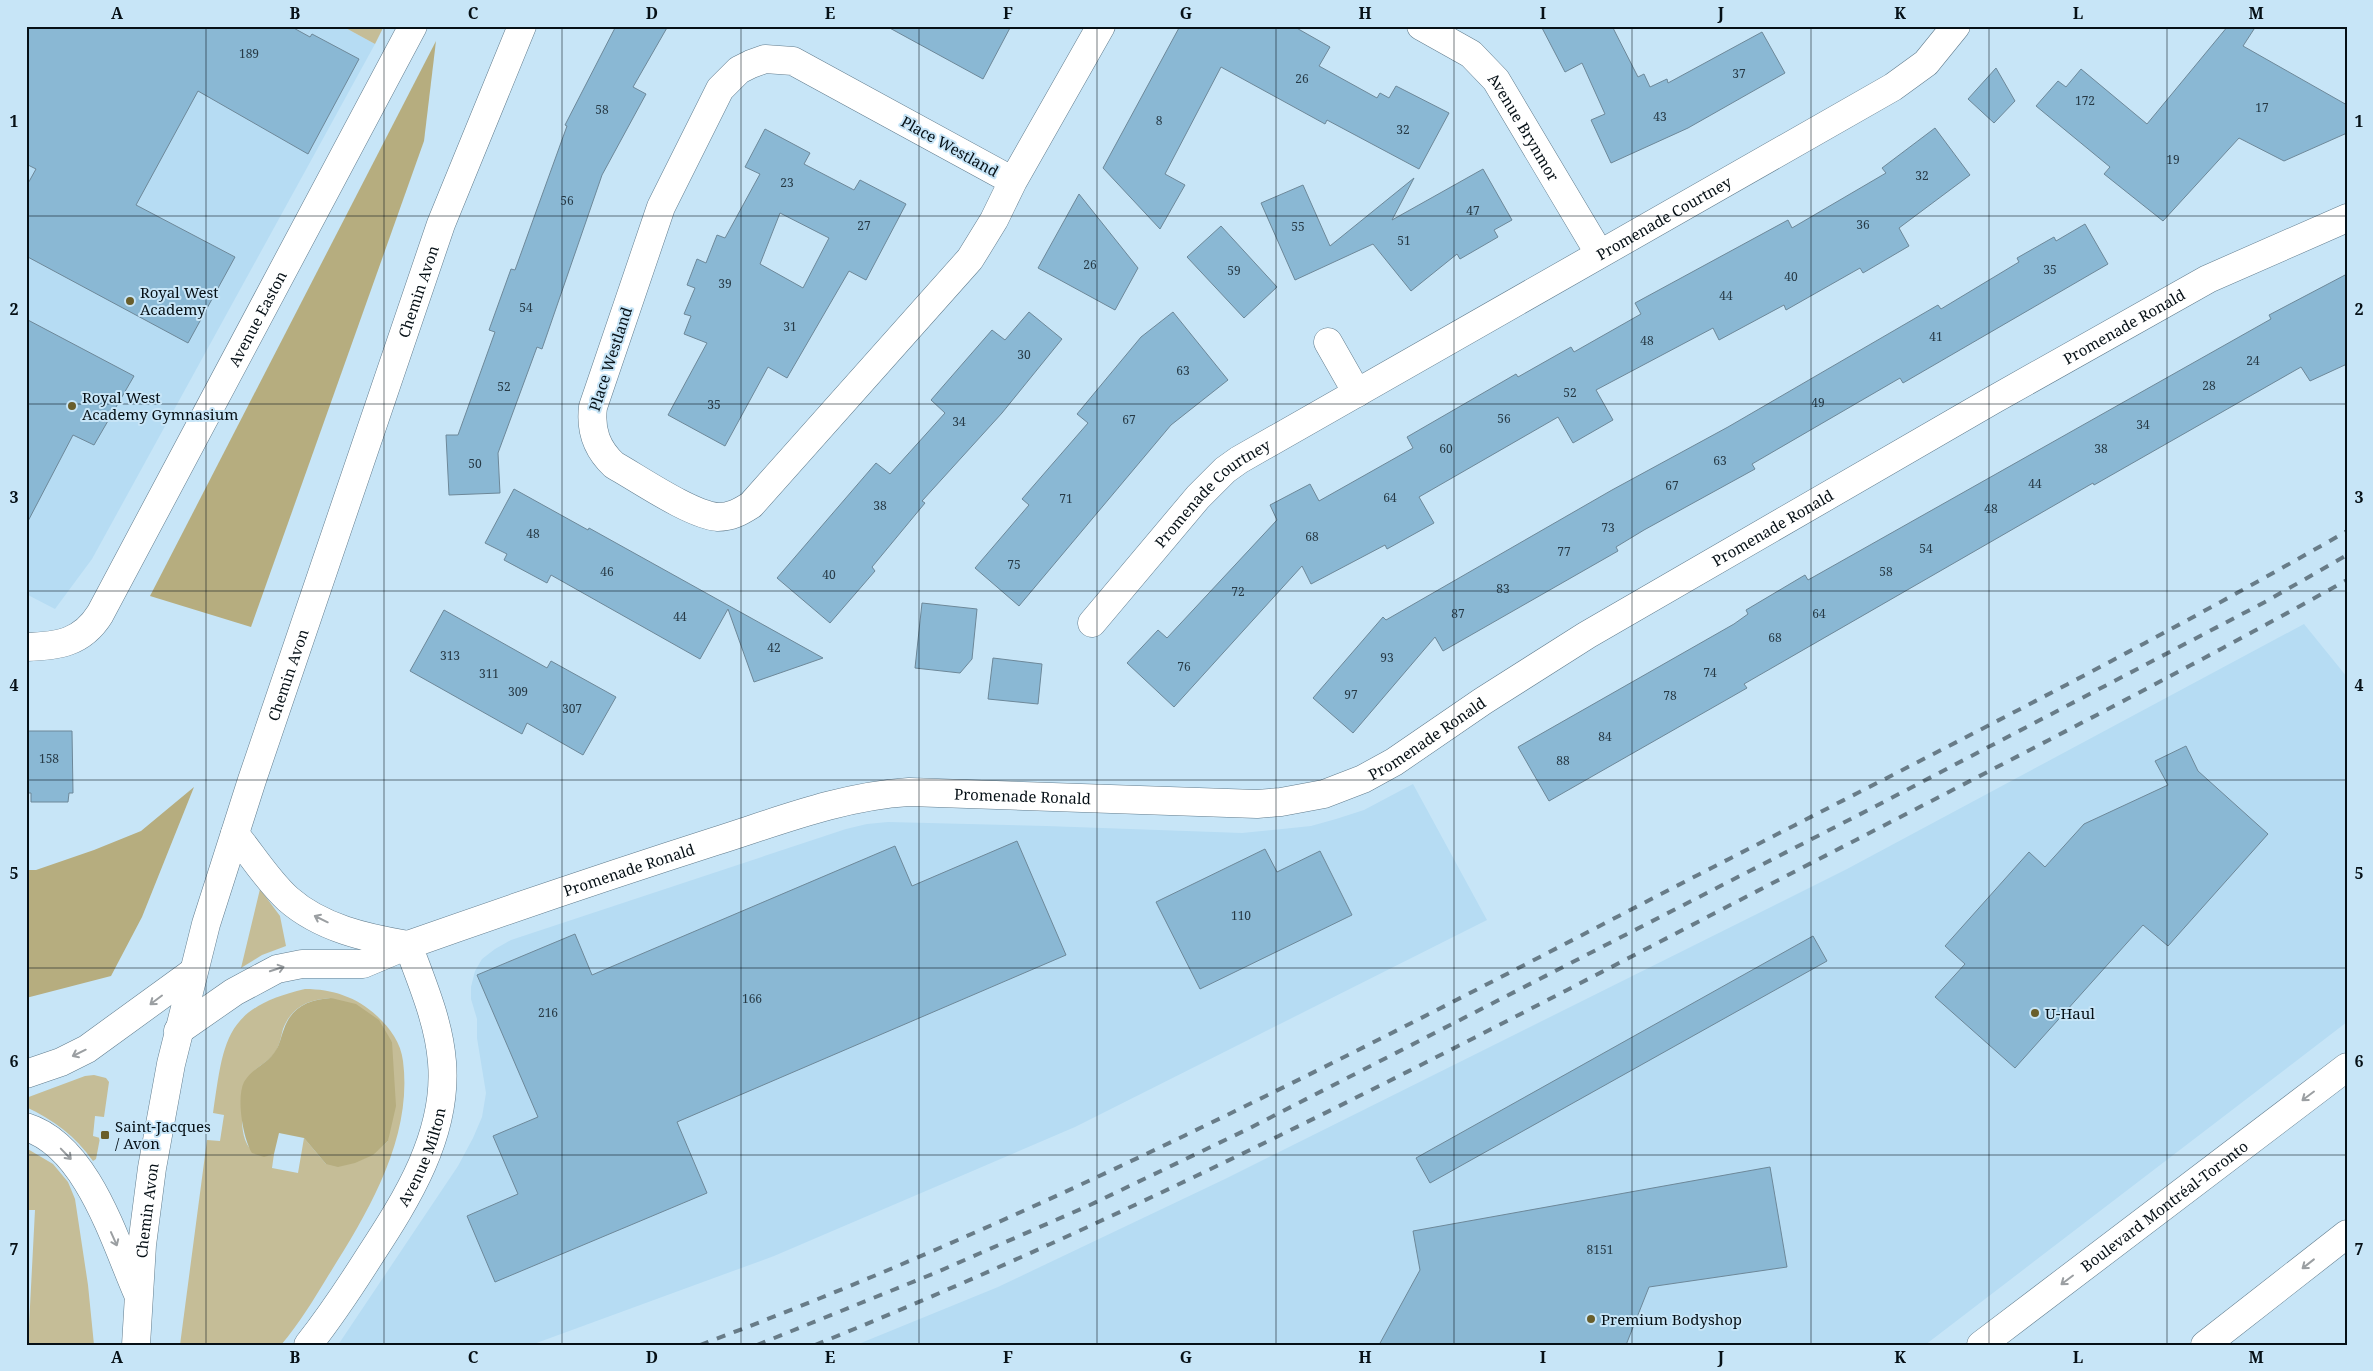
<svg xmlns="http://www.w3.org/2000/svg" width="2373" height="1371" viewBox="0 0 2373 1371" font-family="'Noto Serif',serif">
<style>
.built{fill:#b6dcf3}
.green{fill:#c5bd97;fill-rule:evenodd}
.forest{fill:#b6ad7f}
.building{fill:#8ab8d4;stroke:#6d8899;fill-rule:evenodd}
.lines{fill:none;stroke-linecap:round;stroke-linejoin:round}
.minor-casing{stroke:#617c8d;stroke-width:29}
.major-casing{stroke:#617c8d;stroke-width:29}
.highway-casing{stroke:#617c8d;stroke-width:29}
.minor{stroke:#fff;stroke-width:28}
.major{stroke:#fff;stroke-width:28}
.highway{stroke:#fff;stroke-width:28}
.rail{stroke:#687c88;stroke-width:4;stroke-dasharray:9 9;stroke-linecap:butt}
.oneway{stroke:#9b9fa2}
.grid{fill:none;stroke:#061016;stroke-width:1;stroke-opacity:0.55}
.poi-dot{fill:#695e2b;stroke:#c7e5f7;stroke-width:2}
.labels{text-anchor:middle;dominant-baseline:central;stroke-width:4;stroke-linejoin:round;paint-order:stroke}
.number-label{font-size:12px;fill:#273a46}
.street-label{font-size:15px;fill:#061016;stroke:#c7e5f7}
.poi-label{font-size:15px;fill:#061016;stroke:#c7e5f7;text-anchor:start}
.neatline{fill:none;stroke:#061016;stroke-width:2}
.grid-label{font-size:16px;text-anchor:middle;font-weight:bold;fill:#061016}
</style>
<rect width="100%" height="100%" fill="#c7e5f7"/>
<!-- built -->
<g class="built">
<path d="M 26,26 L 342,26 L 375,44 L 92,559 L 55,609 L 26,594 Z"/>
<path d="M 2304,624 L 2347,677 L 2347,1022 L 1925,1345 L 856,1345 L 998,1287 L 1225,1179 L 1847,869 Z"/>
<path d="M 1413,784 L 1487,920 L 1075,1127 L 774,1256 L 531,1345 L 338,1345 L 458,1166 L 473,1138 L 482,1117 L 486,1093 L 477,1038 L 477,1019 L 471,999 L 471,987 L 475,971 L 482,959 L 495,949 L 511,940 L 846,829 L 867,824 L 888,822 L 1046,826 L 1242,833 L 1311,826 L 1336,819 L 1364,810 Z"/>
</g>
<!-- green -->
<g class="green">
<path d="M 342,26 L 384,26 L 375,44 Z"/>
<path d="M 260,889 L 280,916 L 286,946 L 262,955 L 241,968 Z"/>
<path d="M 305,989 C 332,989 357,997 377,1016 C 390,1028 401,1043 403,1061 C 413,1138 368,1213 328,1276 C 314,1299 299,1324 281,1345 L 180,1345 L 207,1140 L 220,1141 L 224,1115 L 213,1113 C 224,1040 224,1008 305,989 ZM 331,998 L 392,1042 L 388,1141 C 365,1162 357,1163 326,1164 L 304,1138 L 298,1173 L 272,1168 L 274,1154 C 231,1166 239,1093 254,1072 C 258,1065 268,1063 276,1051 C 280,1044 281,1036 283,1029 C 292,1006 308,1000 331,998 Z"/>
<path d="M 94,1075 L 106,1078 L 109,1082 L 104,1117 L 95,1116 L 93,1136 L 100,1138 L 96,1159 L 93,1161 C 75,1136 54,1120 26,1107 L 26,1098 L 85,1076 Z"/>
<path d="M 26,1148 L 53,1164 L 68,1182 L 75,1199 L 88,1285 L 94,1345 L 28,1345 L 35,1210 L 26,1210 Z"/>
</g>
<!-- forest -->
<g class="forest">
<path d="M 436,41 L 424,141 L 251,627 L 150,596 Z"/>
<path d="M 194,787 L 142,917 L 111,976 L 26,998 L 26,870 L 36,870 L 94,850 L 141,831 Z"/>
<path d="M 331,998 L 356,1004 L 379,1020 L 392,1042 L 396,1106 L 388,1141 L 373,1155 L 355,1163 L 338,1167 L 326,1164 L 304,1138 L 279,1133 L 274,1154 L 264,1157 L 252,1153 C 243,1138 236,1098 244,1082 C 252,1068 268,1064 276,1050 C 280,1044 281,1036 284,1029 C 292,1006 309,1000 331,998 Z"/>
</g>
<!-- building -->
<g class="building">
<path d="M 26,26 L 290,26 L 310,37 L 312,34 L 359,59 L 308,154 L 198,91 L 136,205 L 235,257 L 188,343 L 26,256 L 26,187 L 36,169 L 26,164 Z"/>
<path d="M 616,26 L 668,26 L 633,87 L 646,94 L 602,175 L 542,349 L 537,347 L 498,453 L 500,493 L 449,495 L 446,435 L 458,435 L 495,332 L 489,330 L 511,269 L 515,270 L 567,126 L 565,125 Z"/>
<path d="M 886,26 L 1011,26 L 983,79 Z"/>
<path d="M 1180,26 L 1293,26 L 1330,47 L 1319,66 L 1377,98 L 1380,93 L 1389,98 L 1396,86 L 1449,113 L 1419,169 L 1327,120 L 1325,124 L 1221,67 L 1165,174 L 1185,185 L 1160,229 L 1103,168 Z"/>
<path d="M 1541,26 L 1612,26 L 1638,77 L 1644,74 L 1650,87 L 1667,79 L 1668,83 L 1762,32 L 1785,73 L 1688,128 L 1611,163 L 1591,120 L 1605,114 L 1582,63 L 1565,72 Z"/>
<path d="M 2228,26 L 2256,26 L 2243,46 L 2347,105 L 2347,133 L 2284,161 L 2239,138 L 2163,221 L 2104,174 L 2110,167 L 2036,106 L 2058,81 L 2066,87 L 2081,69 L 2147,124 Z"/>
<path d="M 1996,68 L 2015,101 L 1994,123 L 1968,99 Z"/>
<path d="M 1935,128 L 1970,175 L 1899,228 L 1909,246 L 1863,273 L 1860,268 L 1786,310 L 1784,305 L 1719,340 L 1713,328 L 1596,390 L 1613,420 L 1573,443 L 1558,417 L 1419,497 L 1434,523 L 1387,549 L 1385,545 L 1311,584 L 1302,566 L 1174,707 L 1127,663 L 1158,630 L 1167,638 L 1277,520 L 1270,505 L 1310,484 L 1319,501 L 1413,448 L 1407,437 L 1516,374 L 1518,377 L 1571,347 L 1574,352 L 1641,314 L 1635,303 L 1788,220 L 1792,228 L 1886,173 L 1882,168 Z"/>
<path d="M 765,129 L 810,153 L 804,164 L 854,190 L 860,180 L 906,204 L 866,280 L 849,271 L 787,378 L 768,367 L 725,446 L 668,415 L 707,343 L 684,334 L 691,316 L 684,314 L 695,288 L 687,285 L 697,259 L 706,263 L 717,235 L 725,238 L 760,174 L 745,167 ZM 780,213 L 829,238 L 803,288 L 760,264 Z"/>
<path d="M 1483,169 L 1512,220 L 1494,230 L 1498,237 L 1460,259 L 1457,254 L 1411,291 L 1373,244 L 1295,280 L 1261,203 L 1303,185 L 1330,246 L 1414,178 L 1392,220 Z"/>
<path d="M 1079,194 L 1138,268 L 1115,310 L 1038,268 Z"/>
<path d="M 2085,224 L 2108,264 L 1903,383 L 1900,378 L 1752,464 L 1755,469 L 1644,530 L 1616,547 L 1618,551 L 1443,651 L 1435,637 L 1353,733 L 1313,698 L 1383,617 L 1386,620 L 1612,490 L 1728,427 L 1938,305 L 1941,309 L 2019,262 L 2017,258 L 2054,237 L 2056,241 Z"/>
<path d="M 1221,226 L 1277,287 L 1244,318 L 1187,257 Z"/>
<path d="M 2347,274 L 2347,364 L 2310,381 L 2301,367 L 2094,485 L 2093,483 L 1744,684 L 1747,688 L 1549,801 L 1518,747 L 1734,624 L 1748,614 L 1746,610 L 1805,575 L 1808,580 L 2271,319 L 2269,315 Z"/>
<path d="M 1029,312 L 1062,339 L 1002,413 L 922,501 L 925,503 L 872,567 L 875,571 L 830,623 L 777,578 L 876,463 L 890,474 L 945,413 L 931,400 L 992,330 L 1005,340 Z"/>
<path d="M 1173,312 L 1228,380 L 1171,425 L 1019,606 L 975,568 L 1029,505 L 1022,499 L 1088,423 L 1077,414 L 1141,337 Z"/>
<path d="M 26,319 L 134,376 L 94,445 L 73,435 L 26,525 Z"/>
<path d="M 514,489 L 588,530 L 589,528 L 823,658 L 754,682 L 728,609 L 700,659 L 551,575 L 547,583 L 504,560 L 507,554 L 485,543 Z"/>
<path d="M 922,603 L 977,609 L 972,659 L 960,673 L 915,668 Z"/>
<path d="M 444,610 L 547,668 L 551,661 L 616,697 L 583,755 L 527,723 L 522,734 L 410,671 Z"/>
<path d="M 993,658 L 1042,664 L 1038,704 L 988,699 Z"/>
<path d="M 26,731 L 72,731 L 73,793 L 69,793 L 68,802 L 31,802 L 31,793 L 27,793 Z"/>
<path d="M 2186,746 L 2198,771 L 2268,834 L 2168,946 L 2143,925 L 2015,1068 L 1935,997 L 1965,964 L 1945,946 L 2029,852 L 2045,867 L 2084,824 L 2168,785 L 2155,761 Z"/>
<path d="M 1017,841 L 1066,955 L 677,1122 L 707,1193 L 495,1282 L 467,1216 L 518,1194 L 493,1136 L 538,1117 L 477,975 L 575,934 L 592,975 L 895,846 L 912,886 Z"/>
<path d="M 1265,849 L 1277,872 L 1320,851 L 1352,915 L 1200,989 L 1156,902 Z"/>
<path d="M 1813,936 L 1827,961 L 1430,1183 L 1416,1158 Z"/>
<path d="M 1770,1167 L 1787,1267 L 1649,1287 L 1626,1345 L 1379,1345 L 1420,1270 L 1413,1231 Z"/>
</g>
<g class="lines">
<!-- minor casing -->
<g class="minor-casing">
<g id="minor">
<path id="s1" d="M 1421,26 L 1471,54 L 1496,80 L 1599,253"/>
<path d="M 1013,181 L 793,61 L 765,59 L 751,64 L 739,70 L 720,89 L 661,207 L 593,407 C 590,431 597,449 614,465 C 639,479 691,515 718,517 C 731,517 740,512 751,505 L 970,259 L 994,220 L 1013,181 L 1101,26"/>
<path d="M 1328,342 L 1357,393"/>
<path id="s2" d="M 1092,623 L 1198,497 L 1225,470 L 1239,460 L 1893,87 L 1926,63 L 1956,26"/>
<path id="s3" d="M 26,647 C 58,646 82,643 100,614 L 413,26"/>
<path id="s4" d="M 308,1345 C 330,1317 350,1287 369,1257 C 407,1199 448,1134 442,1062 C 439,1022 422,983 408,945 C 510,909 613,874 716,841 C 779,821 842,796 909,792 L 1257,804 L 1281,802 L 1324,794 L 1363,779 L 1394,762 L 1483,701 L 1587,635 L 1993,400 L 2208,279 L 2347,218"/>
<path id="s5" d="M 1981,1345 L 2347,1067"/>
</g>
</g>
<!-- major casing -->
<g class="major-casing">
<g id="major">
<path d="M 235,834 C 252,855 268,881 288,899 C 321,928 366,938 408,945"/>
<path d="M 178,1031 L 234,992 L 277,969 L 302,964 L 363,964 L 408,945"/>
<path d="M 26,1074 L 61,1062 L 87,1049 L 193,972"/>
<path d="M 26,1127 C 87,1146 114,1239 137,1292"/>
<path id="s6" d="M 136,1345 L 142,1245 L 152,1168 L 171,1064 L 206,924 L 252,780 L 441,224 L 522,26"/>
</g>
</g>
<!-- highway casing -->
<g class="highway-casing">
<path id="highway" d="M 2205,1345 L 2347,1234"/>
</g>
<!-- minor -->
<use href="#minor" class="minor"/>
<!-- major -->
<use href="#major" class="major"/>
<!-- highway -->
<use href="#highway" class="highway"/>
<!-- rail -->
<g class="rail">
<path d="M 700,1345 C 1034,1220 1346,1058 1661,894 C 1891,775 2123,660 2347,531"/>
<path d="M 757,1345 L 935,1273 L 1090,1205 L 1248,1129 L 1876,806 L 2265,602 L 2347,555"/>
<path d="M 815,1345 C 1125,1220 1420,1067 1715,913 C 1926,803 2139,696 2347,580"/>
</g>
</g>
<!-- one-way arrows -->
<defs><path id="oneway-shaft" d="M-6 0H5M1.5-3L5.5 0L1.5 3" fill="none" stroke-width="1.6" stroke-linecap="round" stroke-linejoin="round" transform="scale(1.25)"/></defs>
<g class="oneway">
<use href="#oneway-shaft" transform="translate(321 919) rotate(-154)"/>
<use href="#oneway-shaft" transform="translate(277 969) rotate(-18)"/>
<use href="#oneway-shaft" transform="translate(156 1000) rotate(143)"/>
<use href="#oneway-shaft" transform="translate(79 1053) rotate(154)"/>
<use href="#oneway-shaft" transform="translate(2308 1096) rotate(143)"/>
<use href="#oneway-shaft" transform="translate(66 1154) rotate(46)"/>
<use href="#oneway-shaft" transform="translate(114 1239) rotate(66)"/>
<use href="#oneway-shaft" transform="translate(2308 1264) rotate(142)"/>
<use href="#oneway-shaft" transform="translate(2067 1280) rotate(143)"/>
</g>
<!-- grid -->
<path class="grid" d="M 206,26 L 206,1345M 384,26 L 384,1345M 562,26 L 562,1345M 741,26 L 741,1345M 919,26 L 919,1345M 1097,26 L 1097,1345M 1276,26 L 1276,1345M 1454,26 L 1454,1345M 1632,26 L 1632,1345M 1811,26 L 1811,1345M 1989,26 L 1989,1345M 2167,26 L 2167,1345M 26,216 L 2347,216M 26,404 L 2347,404M 26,591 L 2347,591M 26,780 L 2347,780M 26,968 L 2347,968M 26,1155 L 2347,1155"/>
<!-- markers -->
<g class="poi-dot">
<circle cx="130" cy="301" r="5"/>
<circle cx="72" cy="406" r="5"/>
<circle cx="2035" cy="1013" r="5"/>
<rect x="100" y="1130" width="10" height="10" rx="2.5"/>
<circle cx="1591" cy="1319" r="5"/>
</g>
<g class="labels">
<!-- number labels -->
<g class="number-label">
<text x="249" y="53">189</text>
<text x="1739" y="73">37</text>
<text x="1302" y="78">26</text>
<text x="2085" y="100">172</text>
<text x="2262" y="107">17</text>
<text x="602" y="109">58</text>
<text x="1660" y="116">43</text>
<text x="1159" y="120">8</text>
<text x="1403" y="129">32</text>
<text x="2173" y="159">19</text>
<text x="1922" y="175">32</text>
<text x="787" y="182">23</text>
<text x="567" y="200">56</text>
<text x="1473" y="210">47</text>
<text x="1863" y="224">36</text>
<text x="864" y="225">27</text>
<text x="1298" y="226">55</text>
<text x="1404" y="240">51</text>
<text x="1090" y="264">26</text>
<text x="2050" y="269">35</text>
<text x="1234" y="270">59</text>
<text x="1791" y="276">40</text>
<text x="725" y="283">39</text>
<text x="1726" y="295">44</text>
<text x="526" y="307">54</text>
<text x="790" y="326">31</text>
<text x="1936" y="336">41</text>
<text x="1647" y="340">48</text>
<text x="1024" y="354">30</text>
<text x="2253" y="360">24</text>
<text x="1183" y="370">63</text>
<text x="2209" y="385">28</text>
<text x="504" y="386">52</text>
<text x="1570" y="392">52</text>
<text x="1818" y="402">49</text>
<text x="714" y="404">35</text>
<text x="1504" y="418">56</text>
<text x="1129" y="419">67</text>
<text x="959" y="421">34</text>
<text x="2143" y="424">34</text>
<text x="1446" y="448">60</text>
<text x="2101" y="448">38</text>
<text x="1720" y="460">63</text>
<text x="475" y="463">50</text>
<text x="2035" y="483">44</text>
<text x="1672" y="485">67</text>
<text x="1390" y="497">64</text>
<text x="1066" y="498">71</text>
<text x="880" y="505">38</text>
<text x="1991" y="508">48</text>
<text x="1608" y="527">73</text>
<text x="533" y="533">48</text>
<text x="1312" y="536">68</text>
<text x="1926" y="548">54</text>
<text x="1564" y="551">77</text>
<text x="1014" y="564">75</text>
<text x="607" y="571">46</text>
<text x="1886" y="571">58</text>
<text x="829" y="574">40</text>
<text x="1503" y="588">83</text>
<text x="1238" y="591">72</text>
<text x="1458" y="613">87</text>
<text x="1819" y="613">64</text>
<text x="680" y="616">44</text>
<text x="1775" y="637">68</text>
<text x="774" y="647">42</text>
<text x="450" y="655">313</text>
<text x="1387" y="657">93</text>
<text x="1184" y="666">76</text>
<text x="1710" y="672">74</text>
<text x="489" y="673">311</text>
<text x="518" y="691">309</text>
<text x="1351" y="694">97</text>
<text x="1670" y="695">78</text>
<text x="572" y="708">307</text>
<text x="1605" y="736">84</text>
<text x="49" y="758">158</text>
<text x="1563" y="760">88</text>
<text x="1241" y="915">110</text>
<text x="752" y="998">166</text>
<text x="548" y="1012">216</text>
<text x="1600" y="1249">8151</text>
</g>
<!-- street labels -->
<g class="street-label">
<text stroke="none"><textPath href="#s1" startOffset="148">Avenue Brynmor</textPath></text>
<text transform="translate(950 146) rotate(29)">Place Westland</text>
<text stroke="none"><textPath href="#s2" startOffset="709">Promenade Courtney</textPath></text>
<text stroke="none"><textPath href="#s6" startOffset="1095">Chemin Avon</textPath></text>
<text stroke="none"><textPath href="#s3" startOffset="420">Avenue Easton</textPath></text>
<text stroke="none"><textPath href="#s4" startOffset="2310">Promenade Ronald</textPath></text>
<text transform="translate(610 359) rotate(-72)">Place Westland</text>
<text stroke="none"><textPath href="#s2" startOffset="178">Promenade Courtney</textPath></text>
<text stroke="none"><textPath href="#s4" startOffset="1905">Promenade Ronald</textPath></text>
<text stroke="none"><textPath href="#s6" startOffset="690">Chemin Avon</textPath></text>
<text stroke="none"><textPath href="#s4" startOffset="1500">Promenade Ronald</textPath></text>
<text stroke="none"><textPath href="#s4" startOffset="1080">Promenade Ronald</textPath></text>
<text stroke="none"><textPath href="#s4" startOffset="675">Promenade Ronald</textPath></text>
<text stroke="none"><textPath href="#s4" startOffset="221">Avenue Milton</textPath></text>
<text stroke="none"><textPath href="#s5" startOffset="230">Boulevard Montréal-Toronto</textPath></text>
<text stroke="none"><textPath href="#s6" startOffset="135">Chemin Avon</textPath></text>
</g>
<!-- poi labels -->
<g class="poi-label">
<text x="140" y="292">Royal West<tspan x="140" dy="17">Academy</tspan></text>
<text x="82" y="397">Royal West<tspan x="82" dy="17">Academy Gymnasium</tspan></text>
<text x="2045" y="1013">U-Haul</text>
<text x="115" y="1126">Saint-Jacques<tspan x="115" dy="17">/ Avon</tspan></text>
<text x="1601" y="1319">Premium Bodyshop</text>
</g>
</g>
<!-- border -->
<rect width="2373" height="1371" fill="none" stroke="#c7e5f7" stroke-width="55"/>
<rect x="28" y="28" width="2318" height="1316" class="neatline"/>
<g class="grid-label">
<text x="117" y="19">A</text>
<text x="295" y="19">B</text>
<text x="473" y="19">C</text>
<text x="652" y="19">D</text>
<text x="830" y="19">E</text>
<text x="1008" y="19">F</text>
<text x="1186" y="19">G</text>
<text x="1365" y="19">H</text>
<text x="1543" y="19">I</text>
<text x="1721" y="19">J</text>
<text x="1900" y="19">K</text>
<text x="2078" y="19">L</text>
<text x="2256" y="19">M</text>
<text x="14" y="127">1</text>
<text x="2359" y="127">1</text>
<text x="14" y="315">2</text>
<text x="2359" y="315">2</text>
<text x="14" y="503">3</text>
<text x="2359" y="503">3</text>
<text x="14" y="691">4</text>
<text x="2359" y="691">4</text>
<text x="14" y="879">5</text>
<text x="2359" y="879">5</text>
<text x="14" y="1067">6</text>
<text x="2359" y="1067">6</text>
<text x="14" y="1255">7</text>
<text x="2359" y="1255">7</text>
<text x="117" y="1363">A</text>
<text x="295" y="1363">B</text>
<text x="473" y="1363">C</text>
<text x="652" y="1363">D</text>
<text x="830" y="1363">E</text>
<text x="1008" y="1363">F</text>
<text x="1186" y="1363">G</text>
<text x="1365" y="1363">H</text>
<text x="1543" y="1363">I</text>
<text x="1721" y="1363">J</text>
<text x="1900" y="1363">K</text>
<text x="2078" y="1363">L</text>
<text x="2256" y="1363">M</text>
</g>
</svg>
